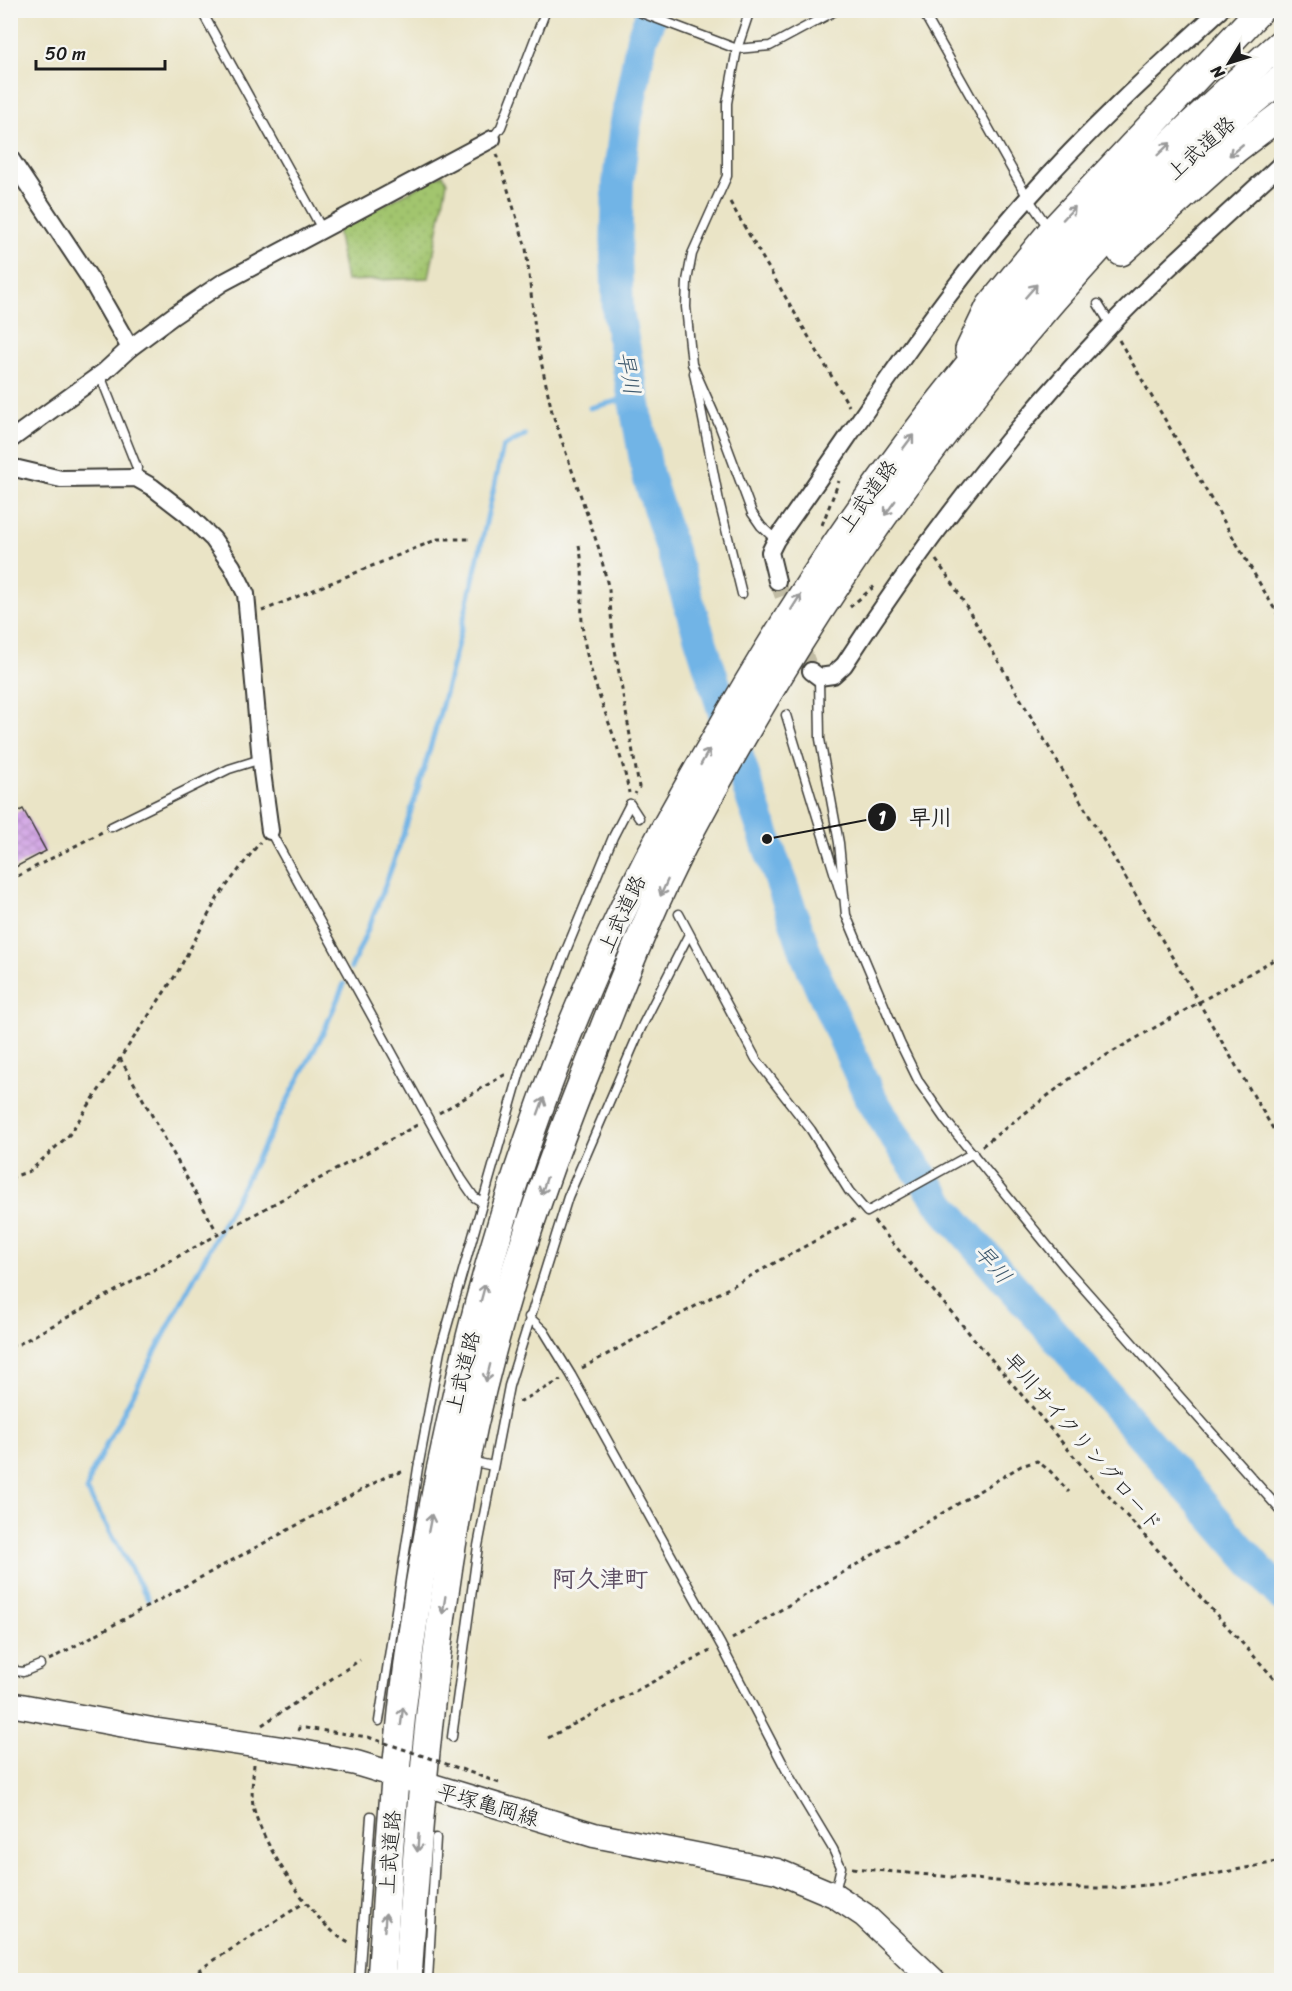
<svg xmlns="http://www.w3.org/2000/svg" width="1292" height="1991" viewBox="0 0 1292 1991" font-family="Sriracha,'Klee One',sans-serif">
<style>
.park{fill:url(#park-dots);stroke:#5f7045;stroke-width:1.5}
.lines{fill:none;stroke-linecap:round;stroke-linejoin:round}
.stream{stroke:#71b4e6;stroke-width:5}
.river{stroke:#71b4e6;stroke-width:32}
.building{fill:url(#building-cross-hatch)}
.minor-tunnel{stroke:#c1bca4;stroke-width:16;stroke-dasharray:16 8;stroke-linecap:butt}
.service-casing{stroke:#3b3a36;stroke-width:11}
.minor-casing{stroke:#3b3a36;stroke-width:20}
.secondary-casing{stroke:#3b3a36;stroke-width:27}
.trunk-casing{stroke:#3b3a36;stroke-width:30}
.path{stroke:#3b3a36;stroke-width:3;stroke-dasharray:4.5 4.5;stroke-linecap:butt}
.service{stroke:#fff;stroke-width:8}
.minor{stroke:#fff;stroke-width:16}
.secondary{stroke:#fff;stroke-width:24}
.trunk{stroke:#fff;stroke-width:27}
.path-bridge{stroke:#3b3a36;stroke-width:3;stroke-dasharray:4.5 4.5;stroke-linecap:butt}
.oneway{stroke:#999}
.labels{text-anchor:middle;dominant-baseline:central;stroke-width:6;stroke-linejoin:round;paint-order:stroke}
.street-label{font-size:21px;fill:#1c1c1c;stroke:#f6f6f2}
.water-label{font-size:22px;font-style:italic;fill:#3e596d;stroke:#f6f6f2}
.quarter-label{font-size:24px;font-weight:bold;fill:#5c4d62;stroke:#f6f6f2}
.leader{fill:none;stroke:#1c1c1c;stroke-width:2}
.callout-dot{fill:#1c1c1c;stroke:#f6f6f2;stroke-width:2}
.mark-label{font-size:18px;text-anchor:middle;font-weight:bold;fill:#fff}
.callout-label{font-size:22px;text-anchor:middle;font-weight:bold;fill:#1c1c1c;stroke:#f6f6f2;stroke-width:6;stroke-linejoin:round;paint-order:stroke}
</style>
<defs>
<pattern id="park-dots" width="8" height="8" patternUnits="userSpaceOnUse" patternTransform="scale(1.5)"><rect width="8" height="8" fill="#a2c56e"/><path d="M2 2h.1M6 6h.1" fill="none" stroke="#8ba95f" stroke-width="1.8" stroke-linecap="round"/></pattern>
<pattern id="building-cross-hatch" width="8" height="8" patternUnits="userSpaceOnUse" patternTransform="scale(1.5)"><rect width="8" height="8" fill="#d3a7e5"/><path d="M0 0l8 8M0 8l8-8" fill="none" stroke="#b58fc4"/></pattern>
</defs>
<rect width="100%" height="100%" fill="#f6f6f2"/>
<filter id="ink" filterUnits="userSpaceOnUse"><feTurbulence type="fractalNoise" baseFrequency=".0167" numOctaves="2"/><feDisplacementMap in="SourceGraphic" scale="12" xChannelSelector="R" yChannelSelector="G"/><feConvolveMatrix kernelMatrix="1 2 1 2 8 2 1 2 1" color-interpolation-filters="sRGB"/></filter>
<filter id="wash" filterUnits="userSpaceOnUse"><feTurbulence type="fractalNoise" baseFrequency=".008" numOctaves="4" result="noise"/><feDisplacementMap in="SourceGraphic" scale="24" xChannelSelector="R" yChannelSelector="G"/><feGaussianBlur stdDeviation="1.35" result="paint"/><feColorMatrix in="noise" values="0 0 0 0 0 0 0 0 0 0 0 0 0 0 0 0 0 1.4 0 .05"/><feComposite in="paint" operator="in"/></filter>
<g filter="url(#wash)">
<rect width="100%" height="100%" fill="#eae4c6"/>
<!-- park -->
<path class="park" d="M 443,174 L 447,182 L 429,278 L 346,281 L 337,229 Z"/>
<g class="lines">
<!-- stream -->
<g class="stream">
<path d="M 590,408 L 633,397"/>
<path d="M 351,968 C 426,803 463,624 503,447 L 525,435"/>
<path d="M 148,1599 L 87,1491 L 90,1476 L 323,1033 L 344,984"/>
</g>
<!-- river -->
<path class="river" d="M 653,10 L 642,38 L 624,133 L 618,182 L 616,255 L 618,312 L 648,476 L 749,791 L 808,959 L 869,1095 L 895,1137 L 943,1207 L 1282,1596"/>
</g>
<g id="blocks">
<!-- building -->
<path class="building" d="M 23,809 L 46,851 L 10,870 L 10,816 Z"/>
</g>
</g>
<g filter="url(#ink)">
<use href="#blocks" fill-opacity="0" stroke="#3b3a36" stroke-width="1.5"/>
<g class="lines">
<!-- minor-tunnel -->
<path class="minor-tunnel" d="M 777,581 L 811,671"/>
<!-- service casing -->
<g class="service-casing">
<g id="service">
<path d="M 201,10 L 322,229"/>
<path d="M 634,10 L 737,49 L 770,46 L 837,10"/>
<path d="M 750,10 L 737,49 L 727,103 L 727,176 L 692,254 L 687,281 L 686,307 L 692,364 L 720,427 L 752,513 L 761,526 L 776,540"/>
<path d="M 922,10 L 1028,198 L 1043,220"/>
<path d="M 492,139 L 501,127 L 546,10"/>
<path d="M 1098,304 L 1111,325"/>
<path d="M 694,373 L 719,501 L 742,594"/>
<path d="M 100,375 L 137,468 L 136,478"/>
<path d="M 819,677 L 820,739 L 839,843 L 846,915 L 900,1043 L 919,1082 L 946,1121 L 1064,1266 L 1282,1512"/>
<path d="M 786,715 L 841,895"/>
<path d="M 630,804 L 639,818"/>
<path d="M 111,827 L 229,769 L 261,759"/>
<path d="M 270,831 L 461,1178 L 474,1197 L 482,1202"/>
<path d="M 679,914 L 756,1059 L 811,1130 L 849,1191 L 867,1212 L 973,1153"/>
<path d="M 529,1317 L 544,1331 L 571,1375 L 721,1645 L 791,1779 L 833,1849 L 841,1867 L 835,1892"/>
<path d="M 470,1461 L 493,1466"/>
<path d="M 10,1664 L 16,1671 L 23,1672 L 40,1665"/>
<path d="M 379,1721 L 418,1468 L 440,1351 L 520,1072 L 567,948 L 613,837 L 630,804"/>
<path d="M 452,1737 L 478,1546 L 509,1386 L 568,1197 L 641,1028 L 689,934"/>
<path d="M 359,1980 L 371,1816"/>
<path d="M 428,1980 L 436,1838"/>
</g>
</g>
<!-- minor casing -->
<g class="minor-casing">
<g id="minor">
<path d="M 10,158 L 91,280 L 130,348"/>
<path d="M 10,440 L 105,371 L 130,348 L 173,316 L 222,283 L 492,139"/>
<path d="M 10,467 L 61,479 L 136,478 L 152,487 L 187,514 L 213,539 L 232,566 L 246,594 L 262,772 L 270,831"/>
<path d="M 777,581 L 770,552 L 776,540 C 859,424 934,303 1029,197 C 1089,129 1153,71 1220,10"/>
<path d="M 811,671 L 819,677 L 833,675 L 844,665 C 922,544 1011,430 1110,326 C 1164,269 1225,217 1282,163"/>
</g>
</g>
<!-- secondary casing -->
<g class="secondary-casing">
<path id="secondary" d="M 10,1704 L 152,1730 L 302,1752 L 356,1763 L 594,1835 L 777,1871 L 834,1895 L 864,1915 L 933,1980"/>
</g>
<!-- trunk casing -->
<g class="trunk-casing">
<g id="trunk">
<path d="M 1121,252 L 1236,149 L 1282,114"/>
<path d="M 969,350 L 990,306 L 1050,233 L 1260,10"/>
<path d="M 381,1980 C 386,1911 389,1840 396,1771 C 407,1650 426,1529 453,1410 C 494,1221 559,1032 648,859 C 669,820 691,781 713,743 C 864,475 1049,243 1282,42"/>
<path d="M 408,1980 C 419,1807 434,1635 466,1464 C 493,1323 541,1183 595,1050 C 624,977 653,902 690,832 C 815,596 972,376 1159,185 C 1197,147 1240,112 1282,78"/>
</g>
</g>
<!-- path -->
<g class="path">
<path d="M 497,154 L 526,248 L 536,338 L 552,412 L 599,549 L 609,590 L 613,638 L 639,787 L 635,794"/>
<path d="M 730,202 L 849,406"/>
<path d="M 1119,340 L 1282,622"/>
<path d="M 822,525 L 839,481"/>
<path d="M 579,545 C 586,577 579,603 583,632 C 590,688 620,738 629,793"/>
<path d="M 936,560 L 953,584 L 1282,1144"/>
<path d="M 850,607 L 877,584"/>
<path d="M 262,611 L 438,539 L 472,539"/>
<path d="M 10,880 L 102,832"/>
<path d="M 120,1058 L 217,1232"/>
<path d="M 439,1113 L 506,1074"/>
<path d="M 982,1146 L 1084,1068 L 1282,955"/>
<path d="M 10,1178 L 30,1171 L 69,1135 L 177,973 L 218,897 L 260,842"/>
<path d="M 874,1221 L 1094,1480 L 1282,1687"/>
<path d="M 10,1346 L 19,1344 L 417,1125"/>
<path d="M 582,1368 L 855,1219"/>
<path d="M 519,1402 L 561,1380"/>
<path d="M 732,1639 L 1021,1466 L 1037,1461 L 1050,1471 L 1069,1492"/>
<path d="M 49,1660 L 389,1475 L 406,1471"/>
<path d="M 262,1725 L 360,1660"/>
<path d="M 298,1731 L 299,1728 L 305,1728 L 368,1737"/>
<path d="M 548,1738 L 710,1651"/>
<path d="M 254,1764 C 253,1777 251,1792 253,1805 C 259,1840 316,1928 349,1943"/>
<path d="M 461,1769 L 502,1784"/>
<path d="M 852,1868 L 1074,1888 L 1116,1888 L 1168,1883 L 1282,1861"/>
<path d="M 183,1980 L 304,1903"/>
</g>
<!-- service -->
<use href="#service" class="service"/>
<!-- minor -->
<use href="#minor" class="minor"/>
<!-- secondary -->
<use href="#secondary" class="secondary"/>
<!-- trunk -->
<use href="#trunk" class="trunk"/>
<!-- path-bridge -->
<path class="path-bridge" d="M 368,1737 L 461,1769"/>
</g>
<!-- one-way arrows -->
<defs><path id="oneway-shaft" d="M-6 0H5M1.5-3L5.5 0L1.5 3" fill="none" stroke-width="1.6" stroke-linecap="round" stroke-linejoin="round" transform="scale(1.5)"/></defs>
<g class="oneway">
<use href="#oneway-shaft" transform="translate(1164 149) rotate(-44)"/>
<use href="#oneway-shaft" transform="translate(1236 150) rotate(140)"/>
<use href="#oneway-shaft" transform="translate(1069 213) rotate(-47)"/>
<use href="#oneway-shaft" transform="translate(1031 291) rotate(-49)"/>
<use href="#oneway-shaft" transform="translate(908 442) rotate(-53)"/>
<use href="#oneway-shaft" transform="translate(890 508) rotate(126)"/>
<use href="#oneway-shaft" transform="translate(796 602) rotate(-58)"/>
<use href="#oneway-shaft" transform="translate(705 757) rotate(-61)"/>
<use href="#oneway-shaft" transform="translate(664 888) rotate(114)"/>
<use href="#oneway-shaft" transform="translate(541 1106) rotate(-70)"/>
<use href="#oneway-shaft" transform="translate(544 1186) rotate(108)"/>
<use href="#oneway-shaft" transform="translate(483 1293) rotate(-75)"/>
<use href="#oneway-shaft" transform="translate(488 1373) rotate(104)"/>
<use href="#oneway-shaft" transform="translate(430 1523) rotate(-79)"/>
<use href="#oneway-shaft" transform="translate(444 1605) rotate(99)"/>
<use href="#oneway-shaft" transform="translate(402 1716) rotate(-83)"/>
<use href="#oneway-shaft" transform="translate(418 1843) rotate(94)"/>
<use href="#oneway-shaft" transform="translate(385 1922) rotate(-86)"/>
</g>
</g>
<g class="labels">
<!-- street labels -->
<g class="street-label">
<text transform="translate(1201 148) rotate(-42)">上武道路</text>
<text transform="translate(868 496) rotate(-54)">上武道路</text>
<text transform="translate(622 914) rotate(-65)">上武道路</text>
<text transform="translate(463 1372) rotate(-76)">上武道路</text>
<text transform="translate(1083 1442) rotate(49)">早川サイクリングロード</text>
<text transform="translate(488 1805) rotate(16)">平塚亀岡線</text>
<text transform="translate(390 1852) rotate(-86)">上武道路</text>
</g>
<!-- water labels -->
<g class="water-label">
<text transform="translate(629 373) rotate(80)">早川</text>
<text transform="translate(993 1264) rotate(49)">早川</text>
</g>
<!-- quarter labels -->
<g class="quarter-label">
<text x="600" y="1579">阿久津町</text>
</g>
</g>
<!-- callouts -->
<path class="leader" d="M767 839L882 817"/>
<g class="callout-dot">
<circle cx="767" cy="839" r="6"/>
<circle cx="882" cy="817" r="15"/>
</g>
<g class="mark-label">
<text x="882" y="824">1</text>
</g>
<g class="callout-label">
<text x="931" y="825">早川</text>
</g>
<!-- margin -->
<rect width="1292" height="1991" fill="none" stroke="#f6f6f2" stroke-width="36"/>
<!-- north arrow -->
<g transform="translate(1229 63) rotate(232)" stroke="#f6f6f2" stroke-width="4.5" paint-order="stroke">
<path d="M0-4.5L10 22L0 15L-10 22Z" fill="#1c1c1c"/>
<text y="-9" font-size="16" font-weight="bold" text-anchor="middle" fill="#1c1c1c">N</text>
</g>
<!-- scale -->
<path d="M36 60v9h129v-9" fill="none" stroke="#1c1c1c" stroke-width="3"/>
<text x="45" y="60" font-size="18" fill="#1c1c1c" stroke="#f6f6f2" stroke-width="4.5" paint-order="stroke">50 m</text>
</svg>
